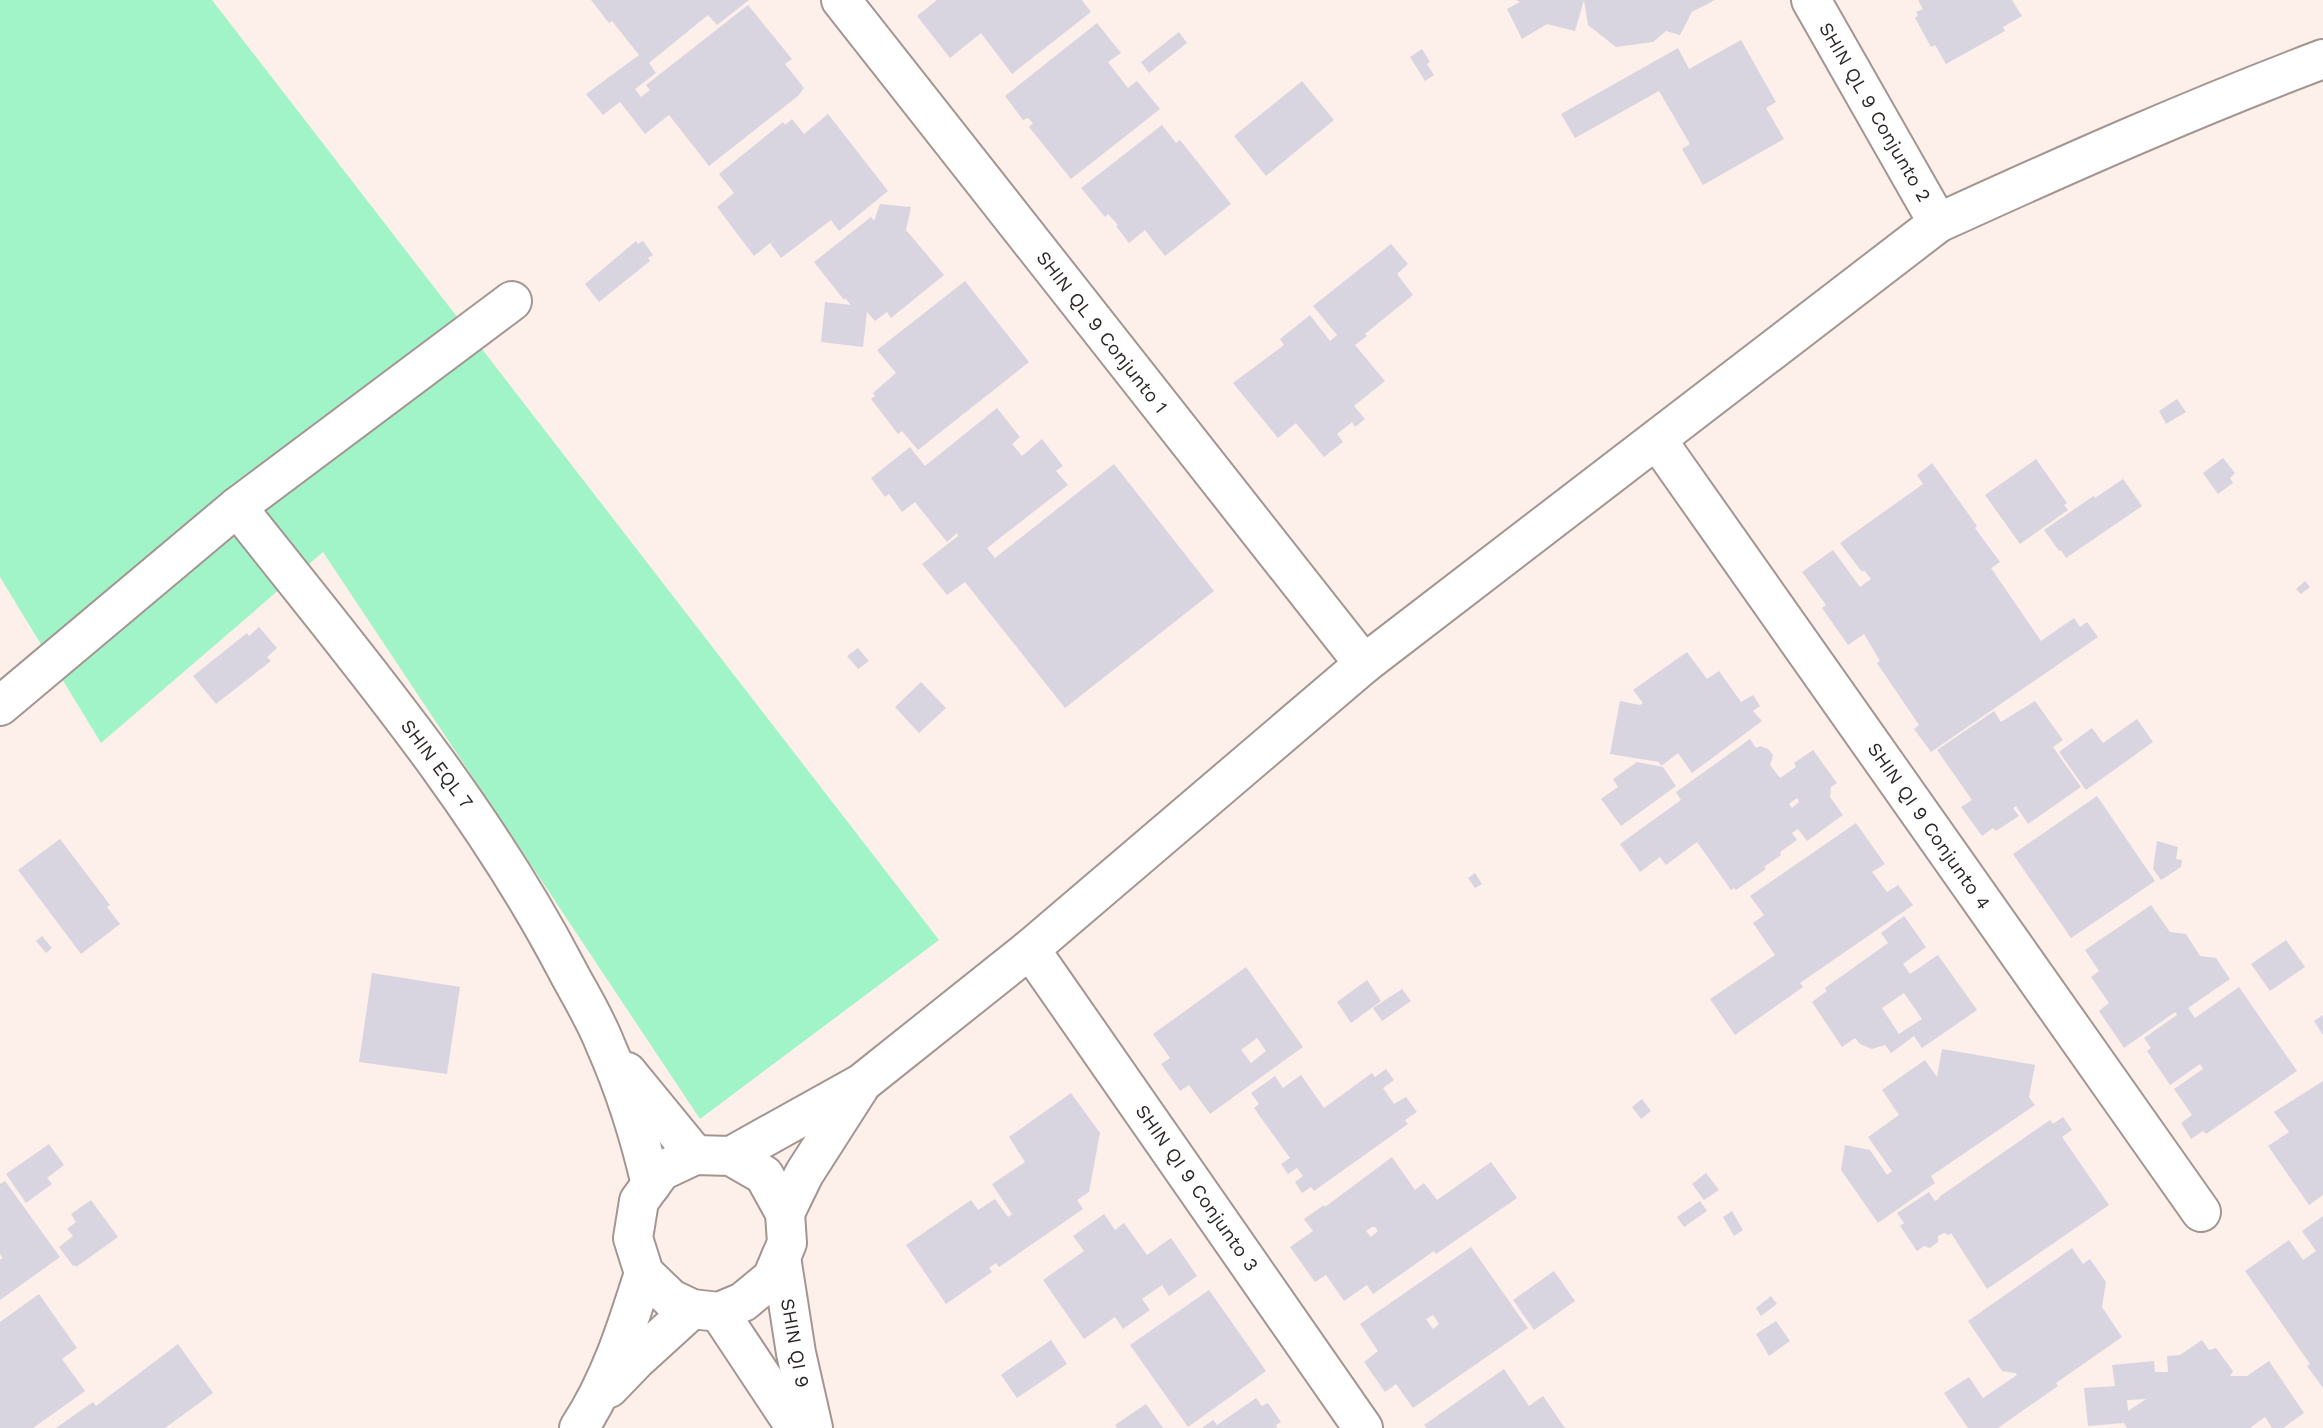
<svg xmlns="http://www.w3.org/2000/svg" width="2323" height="1428" viewBox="0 0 2323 1428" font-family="'Work Sans',sans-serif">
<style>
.green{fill:#a1f4c8}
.building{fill:#d8d5e1;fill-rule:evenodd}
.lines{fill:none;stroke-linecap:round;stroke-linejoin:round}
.street-casing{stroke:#a39692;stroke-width:42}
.secondary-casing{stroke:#a39692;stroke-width:42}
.street{stroke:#fff;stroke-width:38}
.secondary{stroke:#fff;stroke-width:38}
.labels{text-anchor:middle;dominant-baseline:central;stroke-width:5;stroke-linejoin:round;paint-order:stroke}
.street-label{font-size:19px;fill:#2c2725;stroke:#fff}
</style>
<rect width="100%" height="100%" fill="#fdefea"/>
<!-- green -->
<path class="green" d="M 0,0 L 212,0 L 939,940 L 700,1119 L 323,552 L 101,743 L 0,577 Z"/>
<!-- building -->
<g class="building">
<path d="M 591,0 L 749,0 L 717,25 L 708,15 L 649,63 L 656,73 L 635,89 L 641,97 L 650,90 L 646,85 L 748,5 L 792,59 L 785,64 L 804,88 L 798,96 L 709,166 L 669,115 L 645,134 L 620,102 L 603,115 L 586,94 L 639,55 L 612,21 L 609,23 Z"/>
<path d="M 937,0 L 1082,0 L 1091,12 L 1012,74 L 981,33 L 950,58 L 917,16 Z"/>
<path d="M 1516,0 L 1584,0 L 1575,31 L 1547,24 L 1522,39 L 1507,9 L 1520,2 Z"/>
<path d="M 1584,0 L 1715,0 L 1692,12 L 1680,35 L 1666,31 L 1653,42 L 1616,47 L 1588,25 Z"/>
<path d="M 1918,0 L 2012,0 L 2022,16 L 2003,27 L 2005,31 L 1946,64 L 1935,45 L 1931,47 L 1915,18 L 1918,15 L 1916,12 L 1923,9 Z"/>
<path d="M 1097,23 L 1121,53 L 1108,62 L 1128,88 L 1137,81 L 1160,109 L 1071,179 L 1029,127 L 1033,123 L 1028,118 L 1023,120 L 1005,96 Z"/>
<path d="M 1179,32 L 1187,43 L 1149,73 L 1141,62 Z"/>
<path d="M 1741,40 L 1776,102 L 1766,108 L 1784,139 L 1703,185 L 1682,149 L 1690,144 L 1659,91 L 1575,138 L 1561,114 L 1678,48 L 1689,69 Z"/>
<path d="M 1422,49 L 1430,62 L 1427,64 L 1434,75 L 1425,81 L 1410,57 Z"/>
<path d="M 1302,81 L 1334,120 L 1266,176 L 1234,136 Z"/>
<path d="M 828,114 L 888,191 L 839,231 L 831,220 L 781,258 L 770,243 L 754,256 L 717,207 L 734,193 L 719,174 L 783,122 L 785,125 L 792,119 L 804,134 Z"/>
<path d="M 1162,125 L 1176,143 L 1180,140 L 1231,204 L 1165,256 L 1145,230 L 1129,243 L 1116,226 L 1118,225 L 1108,214 L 1105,217 L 1081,188 Z"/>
<path d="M 880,204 L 911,207 L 906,230 L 944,275 L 891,318 L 887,312 L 875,321 L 867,312 L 863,347 L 821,342 L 825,302 L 851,305 L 845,298 L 844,300 L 814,262 L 871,217 L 874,221 Z"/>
<path d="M 636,241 L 638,244 L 643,241 L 653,255 L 648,258 L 650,261 L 599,302 L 585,284 Z"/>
<path d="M 1391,244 L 1408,264 L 1397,274 L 1413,295 L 1365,334 L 1367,336 L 1355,345 L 1385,381 L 1354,406 L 1365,419 L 1355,427 L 1352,422 L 1337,434 L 1343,442 L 1324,457 L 1296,423 L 1278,438 L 1233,383 L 1284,345 L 1280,339 L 1310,315 L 1330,341 L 1337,335 L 1313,306 Z"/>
<path d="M 965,281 L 1029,362 L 918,450 L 902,431 L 898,434 L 871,399 L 875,396 L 873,393 L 896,373 L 877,350 Z"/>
<path d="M 2177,399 L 2186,412 L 2166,424 L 2159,411 Z"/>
<path d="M 997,408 L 1020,437 L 1012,444 L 1022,456 L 1042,439 L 1063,466 L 1056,471 L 1068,485 L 987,548 L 995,558 L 1114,464 L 1214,591 L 1065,708 L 965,582 L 947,595 L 922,564 L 958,536 L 957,533 L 947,542 L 915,502 L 902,512 L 889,494 L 885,497 L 871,478 L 910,447 L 925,466 Z"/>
<path d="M 2223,458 L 2235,473 L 2230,478 L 2233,483 L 2218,494 L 2203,473 Z"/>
<path d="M 2036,459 L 2067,503 L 2064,505 L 2068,510 L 2020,544 L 1985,495 Z"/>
<path d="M 1932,463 L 1977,526 L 1975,528 L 2000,562 L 1991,568 L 2041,641 L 2074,618 L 2080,627 L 2087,622 L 2098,637 L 1931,752 L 1914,729 L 1919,725 L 1877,663 L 1880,661 L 1864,634 L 1848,645 L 1822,608 L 1826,605 L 1802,572 L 1833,550 L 1860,587 L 1871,579 L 1864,570 L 1862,572 L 1840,543 L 1923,484 L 1917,475 Z"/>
<path d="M 2123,479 L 2142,506 L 2066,558 L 2061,550 L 2059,551 L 2044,530 L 2092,497 L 2094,496 L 2095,498 Z"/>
<path d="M 2305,581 L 2310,587 L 2301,594 L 2296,589 Z"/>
<path d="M 259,627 L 277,648 L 267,657 L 271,661 L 216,704 L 193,676 L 247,633 L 249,636 Z"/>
<path d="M 858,648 L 869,661 L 858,669 L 847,656 Z"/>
<path d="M 1687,652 L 1707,679 L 1719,671 L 1741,702 L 1753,695 L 1760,706 L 1753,711 L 1762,721 L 1692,773 L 1678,753 L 1661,766 L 1659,762 L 1610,754 L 1620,701 L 1640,705 L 1643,703 L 1633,690 Z"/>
<path d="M 921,682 L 946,708 L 919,733 L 895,707 Z"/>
<path d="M 2035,701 L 2063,740 L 2053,747 L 2081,787 L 2028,824 L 2016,806 L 2013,808 L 2019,816 L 1996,831 L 1993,828 L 1982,836 L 1961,807 L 1972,800 L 1937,750 L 1994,711 L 2001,722 Z"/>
<path d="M 2137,719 L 2153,742 L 2086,790 L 2059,752 L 2092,728 L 2103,743 Z"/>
<path d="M 1750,739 L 1756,748 L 1760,746 L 1768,749 L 1773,755 L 1770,765 L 1780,778 L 1796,767 L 1794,763 L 1813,750 L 1837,783 L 1831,787 L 1830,797 L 1843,815 L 1807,841 L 1798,829 L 1792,833 L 1797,840 L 1780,852 L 1781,855 L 1764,867 L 1766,869 L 1736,890 L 1734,888 L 1731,890 L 1697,842 L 1666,865 L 1660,857 L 1640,872 L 1620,844 L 1681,800 L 1676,792 ZM 1797,798 L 1799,802 L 1792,808 L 1789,804 Z"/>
<path d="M 1637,762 L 1663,767 L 1676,786 L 1621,826 L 1601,799 L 1618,787 L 1613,779 Z"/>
<path d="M 2097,796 L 2155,881 L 2071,938 L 2013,854 Z"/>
<path d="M 1856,823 L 1885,864 L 1872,872 L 1887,892 L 1898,885 L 1913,905 L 1800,983 L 1803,987 L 1735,1035 L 1710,999 L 1775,955 L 1753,923 L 1764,915 L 1750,896 Z"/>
<path d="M 60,839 L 110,905 L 107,907 L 120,924 L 81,954 L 18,870 Z"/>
<path d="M 2157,841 L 2178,847 L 2176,859 L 2182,860 L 2181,867 L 2161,880 L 2153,869 Z"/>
<path d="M 1475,873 L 1482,884 L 1475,888 L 1468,878 Z"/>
<path d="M 2151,905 L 2170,932 L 2186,934 L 2200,956 L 2216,958 L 2230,979 L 2188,1008 L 2195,1018 L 2239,987 L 2297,1071 L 2206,1134 L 2203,1131 L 2191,1139 L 2181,1123 L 2192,1115 L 2174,1089 L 2203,1069 L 2200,1064 L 2170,1085 L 2147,1051 L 2151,1048 L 2144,1038 L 2177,1015 L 2175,1012 L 2124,1048 L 2099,1011 L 2109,1003 L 2091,977 L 2099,971 L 2085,950 Z"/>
<path d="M 1904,916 L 1926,947 L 1903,964 L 1910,974 L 1938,955 L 1977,1010 L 1922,1048 L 1914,1036 L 1891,1053 L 1885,1045 L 1872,1049 L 1860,1044 L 1855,1038 L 1842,1047 L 1812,1002 L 1827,991 L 1825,988 L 1888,943 L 1881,933 ZM 1904,993 L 1922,1019 L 1899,1034 L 1882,1008 Z"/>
<path d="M 42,936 L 52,948 L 46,953 L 36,941 Z"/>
<path d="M 2286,940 L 2305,967 L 2270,991 L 2251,964 Z"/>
<path d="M 1246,967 L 1303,1047 L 1210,1114 L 1189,1085 L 1180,1091 L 1161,1064 L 1170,1058 L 1153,1034 ZM 1257,1038 L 1266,1051 L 1251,1063 L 1241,1050 Z"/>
<path d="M 372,973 L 460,987 L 447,1074 L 359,1062 Z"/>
<path d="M 1367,980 L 1381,1001 L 1351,1023 L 1337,1002 Z"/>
<path d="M 1402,989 L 1411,1001 L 1382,1021 L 1373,1008 Z"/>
<path d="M 2323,1015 L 2323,1035 L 2314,1021 Z"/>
<path d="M 1942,1049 L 2035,1065 L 2029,1097 L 2035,1105 L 1931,1176 L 1935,1183 L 1878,1223 L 1841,1170 L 1845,1145 L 1870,1150 L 1887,1175 L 1892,1171 L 1868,1137 L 1899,1115 L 1882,1090 L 1925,1060 L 1937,1077 Z"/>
<path d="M 1386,1069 L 1394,1080 L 1383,1088 L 1394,1104 L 1406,1097 L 1417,1112 L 1405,1120 L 1408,1124 L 1314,1191 L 1311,1187 L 1302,1193 L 1295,1182 L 1303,1176 L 1297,1168 L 1288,1174 L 1281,1164 L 1290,1158 L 1254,1108 L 1259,1104 L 1251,1093 L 1275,1076 L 1283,1088 L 1301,1075 L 1324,1108 L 1372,1073 L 1375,1077 Z"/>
<path d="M 2323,1081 L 2323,1195 L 2309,1205 L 2268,1146 L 2289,1132 L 2274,1112 Z"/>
<path d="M 1071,1093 L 1100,1133 L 1089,1192 L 1077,1200 L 1083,1209 L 999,1267 L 996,1263 L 989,1268 L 992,1272 L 946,1304 L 906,1245 L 971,1200 L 978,1210 L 995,1199 L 1008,1217 L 1012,1214 L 992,1184 L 1025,1162 L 1009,1137 Z"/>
<path d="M 1642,1099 L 1651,1111 L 1641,1119 L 1632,1107 Z"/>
<path d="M 2063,1117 L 2072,1130 L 2062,1137 L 2109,1205 L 1987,1289 L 1951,1233 L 1949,1235 L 1944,1233 L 1938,1236 L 1938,1242 L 1930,1248 L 1924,1246 L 1917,1251 L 1900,1226 L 1904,1223 L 1897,1213 L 1929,1192 L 1935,1201 L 1940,1198 L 1939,1197 L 2050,1120 L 2053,1124 Z"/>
<path d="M 49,1144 L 64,1165 L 47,1178 L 52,1184 L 26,1203 L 6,1174 Z"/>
<path d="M 1392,1157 L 1415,1190 L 1424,1183 L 1437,1200 L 1491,1162 L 1517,1198 L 1436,1254 L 1434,1251 L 1373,1294 L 1367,1285 L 1344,1301 L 1326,1275 L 1315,1282 L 1290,1247 L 1313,1231 L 1304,1219 L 1324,1205 L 1325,1207 ZM 1372,1227 L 1375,1227 L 1378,1231 L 1371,1237 L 1366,1231 Z"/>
<path d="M 1706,1173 L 1719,1190 L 1704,1200 L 1692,1184 Z"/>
<path d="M 5,1181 L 60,1257 L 0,1300 L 0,1260 L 3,1258 L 0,1254 L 0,1184 Z"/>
<path d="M 91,1200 L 118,1237 L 76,1267 L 75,1265 L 73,1266 L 59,1247 L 73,1236 L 67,1229 L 76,1222 L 71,1214 Z"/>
<path d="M 1700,1201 L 1707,1211 L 1684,1227 L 1677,1217 Z"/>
<path d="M 1732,1211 L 1743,1230 L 1734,1236 L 1723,1217 Z"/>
<path d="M 1104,1214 L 1115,1230 L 1124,1223 L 1147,1255 L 1171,1238 L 1197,1276 L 1169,1296 L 1162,1285 L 1142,1299 L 1150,1310 L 1123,1329 L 1115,1317 L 1084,1339 L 1043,1280 L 1084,1251 L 1073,1236 Z"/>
<path d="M 2323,1216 L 2323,1388 L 2307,1366 L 2310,1364 L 2245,1271 L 2289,1240 L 2303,1260 L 2316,1251 L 2302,1231 Z"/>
<path d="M 1471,1247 L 1528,1328 L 1413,1408 L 1396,1384 L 1385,1392 L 1364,1362 L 1378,1351 L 1360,1324 ZM 1433,1315 L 1439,1324 L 1433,1329 L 1426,1319 Z"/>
<path d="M 2072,1248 L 2083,1264 L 2090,1259 L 2106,1282 L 2102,1307 L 2122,1337 L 2056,1383 L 2058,1386 L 1998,1428 L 1968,1428 L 1944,1393 L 1969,1377 L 1983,1398 L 2017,1375 L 2015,1373 L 2002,1371 L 1968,1321 Z"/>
<path d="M 1554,1271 L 1575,1301 L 1534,1330 L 1513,1300 Z"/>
<path d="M 1209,1290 L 1266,1371 L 1188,1427 L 1130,1345 Z"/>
<path d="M 39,1294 L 77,1348 L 62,1359 L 85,1391 L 33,1428 L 0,1428 L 0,1322 Z"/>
<path d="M 1771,1296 L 1777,1304 L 1761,1316 L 1756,1308 Z"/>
<path d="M 1776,1321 L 1790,1341 L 1769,1356 L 1756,1334 Z"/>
<path d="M 1051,1340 L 1067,1364 L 1017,1398 L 1001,1375 Z"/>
<path d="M 2202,1340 L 2209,1350 L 2216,1348 L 2233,1371 L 2230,1376 L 2247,1376 L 2269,1361 L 2304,1413 L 2283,1428 L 2272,1428 L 2265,1417 L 2250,1428 L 2127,1428 L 2124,1423 L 2088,1426 L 2084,1388 L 2115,1386 L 2112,1365 L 2154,1361 L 2155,1372 L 2168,1372 L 2167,1356 L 2180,1355 ZM 2146,1399 L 2128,1411 L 2127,1400 Z"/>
<path d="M 178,1344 L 213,1393 L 165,1428 L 56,1428 L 93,1402 L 96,1406 Z"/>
<path d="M 1504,1369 L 1529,1406 L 1543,1396 L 1565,1428 L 1427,1428 L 1424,1425 Z"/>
<path d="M 1256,1398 L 1262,1406 L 1268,1403 L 1281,1422 L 1276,1425 L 1277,1428 L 1202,1428 L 1213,1420 L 1217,1425 Z"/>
<path d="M 1146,1404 L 1163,1428 L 1117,1428 L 1115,1425 Z"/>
</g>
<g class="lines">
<!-- street casing -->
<g class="street-casing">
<g id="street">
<path d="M 841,0 L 1364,664"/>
<path d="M 1811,0 L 1938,223"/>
<path d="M 1657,440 L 2201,1212"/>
<path d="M 237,507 C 354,655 478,800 566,968 C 579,993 595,1018 605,1044 C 625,1089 640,1137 651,1185"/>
<path d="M 0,706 L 237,507 L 512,301"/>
<path d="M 1030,949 L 1363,1428"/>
<path d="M 627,1072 L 695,1155"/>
</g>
</g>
<!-- secondary casing -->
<g class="secondary-casing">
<g id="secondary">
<path d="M 695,1155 L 731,1156 L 764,1175 L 785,1213 L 787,1243 L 772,1278 L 743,1302 L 719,1312 L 692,1309 L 671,1299 L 644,1273 L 633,1238 L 639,1201 L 661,1171 Z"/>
<path d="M 731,1156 L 862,1083 L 1030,949 L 1364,664 L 1938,223 C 2065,165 2193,108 2323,59"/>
<path d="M 785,1213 L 804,1174 L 859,1088"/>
<path d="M 781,1257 L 796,1353 L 813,1428"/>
<path d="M 719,1312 L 796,1428"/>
<path d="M 609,1388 L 636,1360 L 692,1309"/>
<path d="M 579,1428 C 610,1381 627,1327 644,1273"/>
</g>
</g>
<!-- street -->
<use href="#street" class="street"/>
<!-- secondary -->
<use href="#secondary" class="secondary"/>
</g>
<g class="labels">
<!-- street labels -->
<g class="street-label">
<text transform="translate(1875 112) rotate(60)">SHIN QL 9 Conjunto 2</text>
<text transform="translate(1102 332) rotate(52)">SHIN QL 9 Conjunto 1</text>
<text transform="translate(437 764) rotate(53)">SHIN EQL 7</text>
<text transform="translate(1929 826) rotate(55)">SHIN QI 9 Conjunto 4</text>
<text transform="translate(1197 1188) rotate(55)">SHIN QI 9 Conjunto 3</text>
<text transform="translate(795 1343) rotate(80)">SHIN QI 9</text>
</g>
</g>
</svg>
